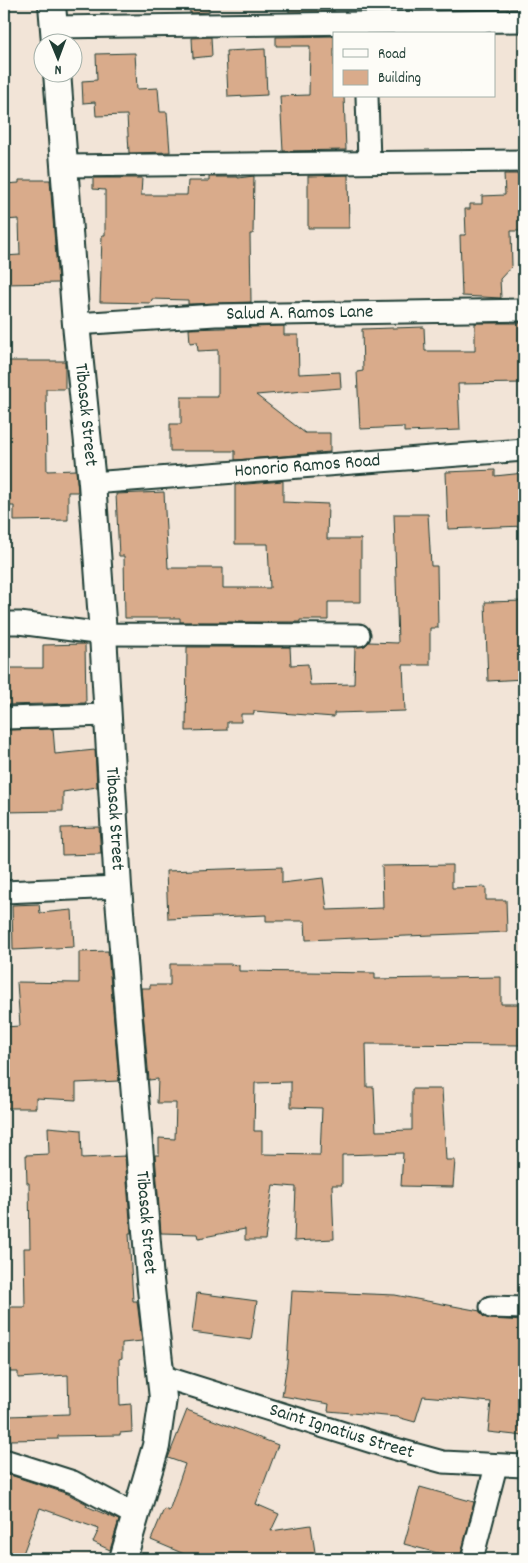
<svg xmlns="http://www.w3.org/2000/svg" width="528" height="1563" viewBox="0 0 528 1563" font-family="Dekko,sans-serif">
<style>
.building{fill:#d9ab8b;stroke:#1f3d34;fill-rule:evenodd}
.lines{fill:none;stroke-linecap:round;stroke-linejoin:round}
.minor-casing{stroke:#1f3d34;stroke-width:25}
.tertiary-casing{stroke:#1f3d34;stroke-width:30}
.minor{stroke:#fdfcf7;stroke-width:21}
.tertiary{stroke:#fdfcf7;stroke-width:26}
.labels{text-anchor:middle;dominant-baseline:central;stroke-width:4;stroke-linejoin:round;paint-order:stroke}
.street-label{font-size:19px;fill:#1f3d34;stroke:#fdfcf7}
</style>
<rect width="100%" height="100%" fill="#f2e4d7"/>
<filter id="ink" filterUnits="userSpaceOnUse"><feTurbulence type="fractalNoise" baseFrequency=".02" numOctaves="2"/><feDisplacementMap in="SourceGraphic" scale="10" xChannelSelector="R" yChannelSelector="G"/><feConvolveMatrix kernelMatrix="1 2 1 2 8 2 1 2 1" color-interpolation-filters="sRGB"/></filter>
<g filter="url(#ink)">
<!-- building -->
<g class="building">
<path d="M 189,4 L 209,4 L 209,12 L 190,13 Z"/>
<path d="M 288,4 L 334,4 L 334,11 L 289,12 Z"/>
<path d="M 334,36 L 334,96 L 344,96 L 346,150 L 283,151 L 280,96 L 309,95 L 310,46 L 276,46 L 276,37 Z"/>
<path d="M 211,37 L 212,56 L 193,58 L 192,38 Z"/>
<path d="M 265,49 L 267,95 L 228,97 L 226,51 Z"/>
<path d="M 135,53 L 137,89 L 158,88 L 160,112 L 167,112 L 170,152 L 129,153 L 127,115 L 96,116 L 95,102 L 83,103 L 82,81 L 97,80 L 96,54 Z"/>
<path d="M 524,174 L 524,231 L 511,231 L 512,266 L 500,279 L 501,298 L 462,296 L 460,235 L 466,235 L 465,209 L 470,209 L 470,204 L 482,204 L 482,196 L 505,195 L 504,174 Z"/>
<path d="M 348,175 L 349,228 L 308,228 L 308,176 Z"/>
<path d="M 254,176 L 253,234 L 250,234 L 251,302 L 188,304 L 188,300 L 152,299 L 151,303 L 100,302 L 102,235 L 105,235 L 105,190 L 93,189 L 93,178 L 142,178 L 141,195 L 187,195 L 188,181 L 209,181 L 209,177 L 238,177 L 238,178 Z"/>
<path d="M 19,180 L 50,180 L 58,283 L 4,284 L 4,256 L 20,255 L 19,219 L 4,220 L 4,184 L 19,183 Z"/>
<path d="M 475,323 L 524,323 L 524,383 L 458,384 L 460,430 L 404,432 L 404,427 L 360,429 L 357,372 L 363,371 L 362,329 L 424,327 L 425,351 L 475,351 Z"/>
<path d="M 284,326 L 284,335 L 298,335 L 299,374 L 340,372 L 341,388 L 256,395 L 305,433 L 330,433 L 330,452 L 235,460 L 235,451 L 170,451 L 170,424 L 181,424 L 181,397 L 218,397 L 218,350 L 198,351 L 197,342 L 190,343 L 189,329 Z"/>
<path d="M 4,361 L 65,361 L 65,389 L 46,389 L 47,471 L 76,470 L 78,492 L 68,492 L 68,520 L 14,521 L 14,506 L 4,506 Z"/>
<path d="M 495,470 L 495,476 L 524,473 L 524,526 L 448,529 L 446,472 Z"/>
<path d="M 283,481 L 283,502 L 328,504 L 327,539 L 361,539 L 361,602 L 328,602 L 328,620 L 300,620 L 300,622 L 180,622 L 180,618 L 125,618 L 124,556 L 119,556 L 116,494 L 164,492 L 168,568 L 223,568 L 223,588 L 270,588 L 268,544 L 235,544 L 235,485 Z"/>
<path d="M 394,514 L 428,514 L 431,566 L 437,566 L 438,628 L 430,628 L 430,665 L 403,665 L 405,711 L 334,713 L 334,717 L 254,711 L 254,714 L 241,714 L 241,722 L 227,722 L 227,730 L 186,731 L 187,647 L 290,647 L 291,665 L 308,664 L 310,685 L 354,684 L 355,647 L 365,646 L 369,642 L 398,643 Z"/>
<path d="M 524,601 L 524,679 L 488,681 L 485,602 Z"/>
<path d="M 85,644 L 86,703 L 5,705 L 6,668 L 43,668 L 43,645 Z"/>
<path d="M 53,729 L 55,754 L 95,750 L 97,787 L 63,792 L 63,811 L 4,812 L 4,730 Z"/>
<path d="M 99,827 L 101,854 L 62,855 L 61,828 Z"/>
<path d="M 452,865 L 452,888 L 486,887 L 486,900 L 506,900 L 507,932 L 306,940 L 305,921 L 266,921 L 266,915 L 168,919 L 166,871 L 282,867 L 282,883 L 323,878 L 327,910 L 383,908 L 382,866 Z"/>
<path d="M 39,904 L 40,913 L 72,910 L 74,947 L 13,950 L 12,905 Z"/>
<path d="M 108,951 L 119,1081 L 76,1083 L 76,1100 L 36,1098 L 36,1108 L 4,1108 L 4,1027 L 20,1026 L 17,982 L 79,983 L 79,952 Z"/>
<path d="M 170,964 L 230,964 L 239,965 L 239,971 L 375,973 L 375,979 L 501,977 L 501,1004 L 524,1004 L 524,1045 L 366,1044 L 367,1087 L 374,1087 L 376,1131 L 412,1130 L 412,1089 L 442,1089 L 446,1160 L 455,1160 L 453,1187 L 401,1186 L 403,1153 L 342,1155 L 342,1185 L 332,1185 L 334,1239 L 294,1241 L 296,1187 L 273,1185 L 265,1240 L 245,1240 L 245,1229 L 199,1238 L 198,1234 L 161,1233 L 155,1155 L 159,1155 L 159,1138 L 175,1139 L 176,1103 L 157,1103 L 158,1079 L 149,1080 L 141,988 L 150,988 L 150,985 L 170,985 ZM 291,1082 L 291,1107 L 322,1108 L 320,1155 L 262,1154 L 262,1131 L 254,1131 L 255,1083 Z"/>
<path d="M 48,1127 L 81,1130 L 82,1158 L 125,1156 L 131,1233 L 129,1233 L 133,1301 L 137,1301 L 142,1341 L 122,1343 L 122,1358 L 119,1359 L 120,1405 L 131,1404 L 132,1432 L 120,1433 L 120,1435 L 58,1436 L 58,1439 L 10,1440 L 9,1416 L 69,1414 L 68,1375 L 18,1378 L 18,1372 L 4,1372 L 4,1307 L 25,1307 L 24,1248 L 30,1248 L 29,1183 L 27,1183 L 26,1155 L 49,1154 Z"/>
<path d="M 292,1291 L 395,1295 L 480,1311 L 484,1317 L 490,1319 L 524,1321 L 524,1436 L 488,1432 L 491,1402 L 423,1396 L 415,1422 L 397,1417 L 328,1411 L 329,1404 L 282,1396 L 287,1363 Z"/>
<path d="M 197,1293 L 257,1301 L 251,1340 L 192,1332 Z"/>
<path d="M 187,1410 L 278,1445 L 256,1504 L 279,1514 L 271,1531 L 311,1525 L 316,1559 L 196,1559 L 151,1540 L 164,1509 L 169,1511 L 185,1464 L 168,1458 Z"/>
<path d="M 4,1473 L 68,1494 L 87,1504 L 86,1506 L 119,1520 L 110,1550 L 93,1542 L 99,1529 L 40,1508 L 21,1559 L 4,1559 Z"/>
<path d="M 420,1487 L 474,1502 L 460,1559 L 404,1544 Z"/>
</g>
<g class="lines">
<!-- minor casing -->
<g class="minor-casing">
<g id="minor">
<path d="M 53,27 L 524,21"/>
<path d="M 367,96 L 369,162"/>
<path d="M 64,166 L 524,161"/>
<path id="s1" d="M 76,324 L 215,315 L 524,310"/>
<path id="s2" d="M 92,483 L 524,450"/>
<path d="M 4,623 L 19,623 L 103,634 L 359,635"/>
<path d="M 4,718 L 108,715"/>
<path d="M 4,892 L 118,887"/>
<path d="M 491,1307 L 524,1308"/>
<path id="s3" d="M 161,1376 L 385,1446 L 443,1462 L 524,1466"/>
<path d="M 4,1460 L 73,1482 L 135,1515"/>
<path d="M 472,1559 L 496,1466"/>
</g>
</g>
<!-- tertiary casing -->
<g class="tertiary-casing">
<g id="tertiary">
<path d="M 52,4 L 55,42"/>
<path id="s4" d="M 57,72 L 76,324 L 92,483 L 103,634 L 118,887 L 150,1280 L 163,1398 L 156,1446 L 123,1559"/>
</g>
</g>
<!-- minor -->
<use href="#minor" class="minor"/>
<!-- tertiary -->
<use href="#tertiary" class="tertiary"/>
</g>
</g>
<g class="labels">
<!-- street labels -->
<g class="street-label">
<text stroke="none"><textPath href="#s1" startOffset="224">Salud A. Ramos Lane</textPath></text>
<text stroke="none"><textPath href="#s4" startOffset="344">Tibasak Street</textPath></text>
<text stroke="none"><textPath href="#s2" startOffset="216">Honorio Ramos Road</textPath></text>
<text stroke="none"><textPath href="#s4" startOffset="749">Tibasak Street</textPath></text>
<text stroke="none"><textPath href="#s4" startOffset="1154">Tibasak Street</textPath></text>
<text stroke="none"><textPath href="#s3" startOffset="189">Saint Ignatius Street</textPath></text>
</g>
</g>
<!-- margin -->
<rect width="528" height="1563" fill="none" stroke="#fdfcf7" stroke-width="20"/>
<rect x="10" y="10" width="508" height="1543" fill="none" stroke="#1f3d34" stroke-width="2" filter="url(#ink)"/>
<!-- legend -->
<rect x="333" y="32" width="162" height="65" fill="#fdfcf7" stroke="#a4b0a9"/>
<rect x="343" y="49" width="25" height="8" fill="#fdfcf7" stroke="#a4b0a9"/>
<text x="378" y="58" font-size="15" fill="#1f3d34">Road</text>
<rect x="343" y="70" width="25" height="15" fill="#d9ab8b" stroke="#a4b0a9"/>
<text x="378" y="82" font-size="15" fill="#1f3d34">Building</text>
<!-- north arrow -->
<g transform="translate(58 58) rotate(179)"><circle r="24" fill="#fdfcf7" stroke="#a4b0a9"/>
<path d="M0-4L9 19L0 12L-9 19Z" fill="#1f3d34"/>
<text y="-8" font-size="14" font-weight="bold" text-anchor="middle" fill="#1f3d34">N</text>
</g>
</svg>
